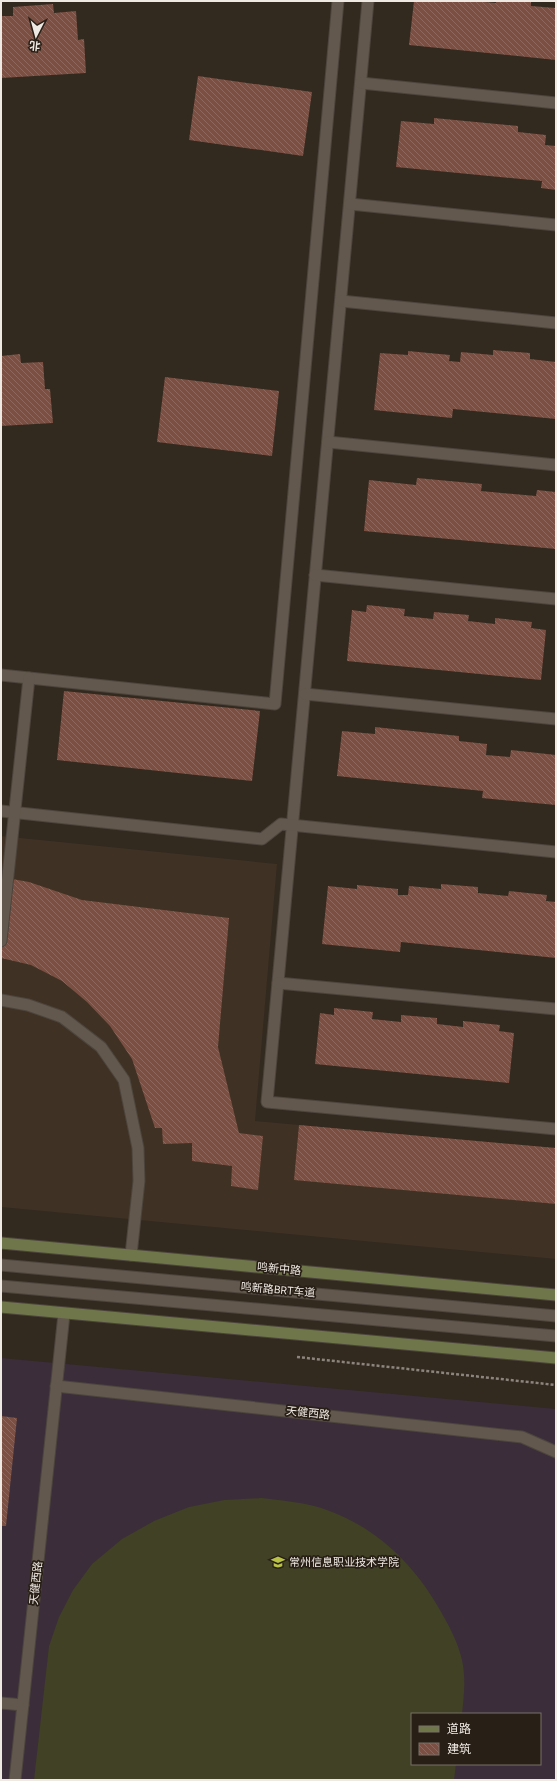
<svg xmlns="http://www.w3.org/2000/svg" width="557" height="1781" viewBox="0 0 557 1781" font-family="Figtree,'Noto Sans SC',sans-serif">
<style>
.built{fill:#3f3123}
.education{fill:#3b2d3a;fill-rule:evenodd}
.garden{fill:#404125}
.building{fill:url(#building-back-hatch)}
.lines{fill:none;stroke-linecap:round;stroke-linejoin:round}
.service-casing{stroke:#4d453d;stroke-width:13}
.secondary-casing{stroke:#4d453d;stroke-width:13}
.path{stroke:#8c857d;stroke-width:2.5;stroke-dasharray:3 2;stroke-linecap:butt}
.service{stroke:#62584d;stroke-width:11}
.secondary{stroke:#6f774a;stroke-width:11}
.labels{text-anchor:middle;dominant-baseline:central;stroke-width:3.5;stroke-linejoin:round;paint-order:stroke}
.street-label{font-size:11px;fill:#efe9e3;stroke:#281f16}
.poi-label{font-size:11px;fill:#efe9e3;stroke:#281f16;text-anchor:start}
</style>
<defs>
<pattern id="building-back-hatch" width="6" height="6" patternUnits="userSpaceOnUse"><rect width="6" height="6" fill="#7b4f42"/><path d="M-1 5l2 2M0 0l6 6M5-1l2 2" fill="none" stroke="#8e685d"/></pattern>
</defs>
<rect width="100%" height="100%" fill="#32291f"/>
<!-- built -->
<path class="built" d="M 1,836 L 277,864 L 255,1121 L 556,1148 L 556,1259 L 1,1207 Z"/>
<!-- education -->
<path class="education" d="M 1,1358 L 556,1409 L 556,1780 L 1,1780 ZM 412,1714 L 540,1714 L 540,1764 L 412,1764 Z"/>
<!-- garden -->
<path class="garden" d="M 262,1498 C 284,1501 306,1502 327,1510 C 377,1528 414,1564 440,1610 C 449,1626 458,1642 462,1660 C 466,1678 464,1696 462,1714 L 412,1714 L 412,1764 L 456,1764 L 454,1780 L 34,1780 L 49,1646 L 59,1617 L 73,1590 L 92,1564 L 122,1539 L 154,1521 L 189,1507 L 224,1500 Z"/>
<!-- building -->
<g class="building">
<path d="M 414,1 L 474,1 L 496,3 L 496,1 L 531,1 L 531,6 L 556,8 L 556,60 L 409,45 Z"/>
<path d="M 53,4 L 54,13 L 76,11 L 78,40 L 84,39 L 86,73 L 1,78 L 1,16 L 13,16 L 13,7 Z"/>
<path d="M 198,76 L 312,92 L 303,156 L 189,140 Z"/>
<path d="M 434,118 L 518,126 L 518,132 L 546,135 L 545,145 L 556,146 L 556,190 L 541,188 L 542,181 L 396,167 L 401,121 L 434,124 Z"/>
<path d="M 493,350 L 530,353 L 530,359 L 556,362 L 556,419 L 453,409 L 452,418 L 374,410 L 380,353 L 408,355 L 408,351 L 450,355 L 449,361 L 460,362 L 461,352 L 493,355 Z"/>
<path d="M 20,354 L 21,363 L 43,362 L 45,389 L 50,389 L 53,423 L 1,426 L 1,356 Z"/>
<path d="M 165,377 L 279,391 L 272,456 L 157,442 Z"/>
<path d="M 417,478 L 482,484 L 481,491 L 536,496 L 537,490 L 556,492 L 556,549 L 364,531 L 369,480 L 416,485 Z"/>
<path d="M 367,605 L 405,609 L 404,616 L 433,619 L 434,612 L 469,615 L 468,621 L 495,624 L 495,618 L 532,622 L 531,628 L 546,630 L 541,680 L 347,661 L 352,610 L 366,612 Z"/>
<path d="M 64,691 L 260,711 L 252,781 L 57,760 Z"/>
<path d="M 375,727 L 459,736 L 459,741 L 487,744 L 486,755 L 510,757 L 511,750 L 556,755 L 556,805 L 482,798 L 483,791 L 337,776 L 342,731 L 375,734 Z"/>
<path d="M 1,877 L 29,882 L 82,900 L 229,918 L 218,1047 L 239,1133 L 263,1136 L 258,1190 L 231,1186 L 232,1166 L 192,1161 L 192,1143 L 163,1144 L 162,1128 L 155,1128 L 132,1059 L 110,1026 L 87,1002 L 62,981 L 31,965 L 1,958 Z"/>
<path d="M 441,884 L 478,887 L 478,893 L 508,896 L 509,891 L 547,895 L 546,901 L 556,902 L 556,958 L 401,942 L 400,952 L 322,944 L 328,886 L 357,889 L 357,885 L 398,889 L 398,895 L 408,895 L 409,886 L 441,889 Z"/>
<path d="M 334,1008 L 373,1012 L 372,1019 L 401,1022 L 401,1015 L 437,1018 L 437,1024 L 463,1027 L 463,1021 L 500,1025 L 499,1031 L 514,1033 L 509,1083 L 315,1064 L 320,1013 L 334,1015 Z"/>
<path d="M 299,1125 L 556,1148 L 556,1204 L 294,1180 Z"/>
<path d="M 1,1416 L 17,1418 L 6,1526 L 1,1526 Z"/>
</g>
<g class="lines">
<!-- service casing -->
<g class="service-casing">
<g id="service">
<path d="M 368,1 L 267,1102 L 556,1129"/>
<path d="M 361,83 L 556,103"/>
<path d="M 350,204 L 556,225"/>
<path d="M 341,301 L 556,323"/>
<path d="M 328,442 L 556,465"/>
<path d="M 315,575 L 556,599"/>
<path d="M 1,675 L 275,704 L 338,1"/>
<path d="M 305,694 L 556,719"/>
<path d="M 1,811 L 262,839 L 281,824 L 556,852"/>
<path d="M 1,941 L 29,678"/>
<path d="M 278,983 L 556,1009"/>
<path d="M 1,1000 L 28,1005 L 62,1017 L 101,1047 L 124,1080 L 138,1148 L 139,1181 L 131,1255"/>
<path d="M 1,1265 L 556,1316"/>
<path d="M 1,1286 L 556,1336"/>
<path d="M 56,1386 L 522,1437 L 556,1452"/>
<path d="M 1,1703 L 23,1705"/>
<path d="M 15,1780 L 64,1314"/>
</g>
</g>
<!-- secondary casing -->
<g class="secondary-casing">
<g id="secondary">
<path d="M 1,1243 L 556,1295"/>
<path d="M 1,1307 L 556,1358"/>
</g>
</g>
<!-- path -->
<path class="path" d="M 297,1357 L 556,1385"/>
<!-- service -->
<use href="#service" class="service"/>
<!-- secondary -->
<use href="#secondary" class="secondary"/>
</g>
<!-- icons -->
<defs>
<g id="university-bare" transform="scale(1.08)"><path d="M0-5L7-2L0 1L-7-2ZM-4 1L0 2.5L4 1V4Q0 6-4 4Z" fill="#b9c146" stroke="#281f16" stroke-width="2.5" paint-order="stroke"/></g>
</defs>
<g fill-rule="evenodd">
<use href="#university-bare" x="278" y="1562"/>
</g>
<g class="labels">
<!-- street labels -->
<g class="street-label">
<text transform="translate(279 1269) rotate(5)">鸣新中路</text>
<text transform="translate(278 1290) rotate(5)">鸣新路BRT车道</text>
<text transform="translate(308 1413) rotate(6)">天健西路</text>
<text transform="translate(36 1583) rotate(-84)">天健西路</text>
</g>
<!-- poi labels -->
<g class="poi-label">
<text x="289" y="1562">常州信息职业技术学院</text>
</g>
</g>
<!-- border -->
<rect width="557" height="1781" fill="none" stroke="#efe9e3" stroke-width="4"/>
<!-- legend -->
<rect x="411" y="1713" width="130" height="52" fill="#281f16" stroke="#787068"/>
<rect x="419" y="1726" width="20" height="6" fill="#6f774a" stroke="#787068"/>
<text x="447" y="1733" font-size="12" fill="#efe9e3">道路</text>
<rect x="419" y="1743" width="20" height="12" fill="url(#building-back-hatch)" stroke="#787068"/>
<text x="447" y="1753" font-size="12" fill="#efe9e3">建筑</text>
<!-- north arrow -->
<g transform="translate(36 36) rotate(186)" stroke="#281f16" stroke-width="3" paint-order="stroke">
<path d="M0-3L7 15L0 10L-7 15Z" fill="#efe9e3"/>
<text y="-6" font-size="11" font-weight="bold" text-anchor="middle" fill="#efe9e3">北</text>
</g>
</svg>
